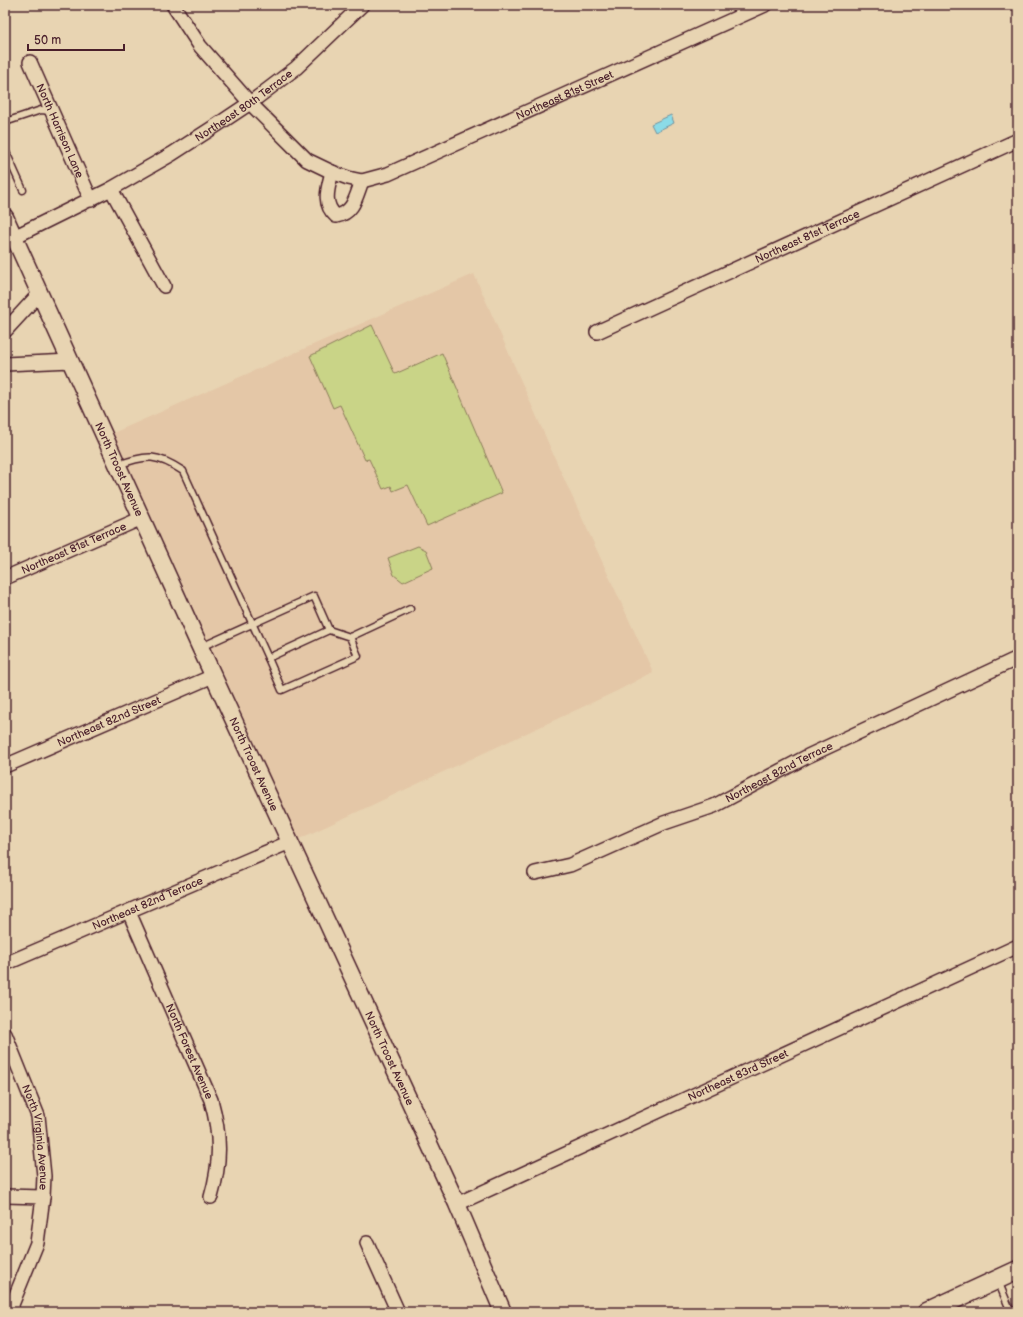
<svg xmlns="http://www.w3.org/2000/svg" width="1023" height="1317" viewBox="0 0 1023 1317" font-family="'Balsamiq Sans',sans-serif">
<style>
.built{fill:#e4c7a7}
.green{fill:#c9d487;stroke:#8a7a59}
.water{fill:#8bdbe7;stroke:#71909c}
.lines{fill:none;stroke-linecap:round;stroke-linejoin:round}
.service-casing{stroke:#4a1f2b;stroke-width:9}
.minor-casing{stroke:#4a1f2b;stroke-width:16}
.tertiary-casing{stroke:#4a1f2b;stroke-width:19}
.secondary-casing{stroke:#4a1f2b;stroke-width:21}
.service{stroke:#e8d4b2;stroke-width:6}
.minor{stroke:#e8d4b2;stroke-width:13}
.tertiary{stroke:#e8d4b2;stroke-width:16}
.secondary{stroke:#e8d4b2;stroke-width:18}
.labels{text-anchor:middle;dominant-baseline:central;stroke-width:4;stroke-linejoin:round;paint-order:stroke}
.street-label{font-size:11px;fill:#4a1f2b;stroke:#e8d4b2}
</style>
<rect width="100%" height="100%" fill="#e8d4b2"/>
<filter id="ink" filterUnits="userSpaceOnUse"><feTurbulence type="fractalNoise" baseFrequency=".025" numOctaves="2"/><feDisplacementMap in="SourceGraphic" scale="8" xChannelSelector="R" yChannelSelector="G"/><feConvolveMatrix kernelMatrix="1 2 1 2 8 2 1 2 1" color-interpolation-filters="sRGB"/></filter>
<g filter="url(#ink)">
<!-- built -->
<path class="built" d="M 474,274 L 565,481 L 653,672 L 617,691 L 299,839 L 113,433 Z"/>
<!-- green -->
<g class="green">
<path d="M 372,325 L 395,374 L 442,353 L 502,493 L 427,526 L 408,485 L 393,491 L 391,486 L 383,489 L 369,459 L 365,460 L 340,405 L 333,408 L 310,356 Z"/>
<path d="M 418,546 L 426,550 L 433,568 L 403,582 L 394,575 L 388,558 Z"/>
</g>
<!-- water -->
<path class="water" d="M 671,115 L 674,123 L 655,132 L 651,124 Z"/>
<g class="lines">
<!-- service casing -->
<g class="service-casing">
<g id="service">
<path d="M 5,122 L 41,110 L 51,111"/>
<path d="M 5,150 L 23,190"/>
<path d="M 118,465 C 147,454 157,454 183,471 L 268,658 L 329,630 L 314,596 L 201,647"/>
<path d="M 350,637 L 410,609"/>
<path d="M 268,658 L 282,690 L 358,656 L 350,637 L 329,630"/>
<path d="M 998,1281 L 1011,1312"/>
</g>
</g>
<!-- minor casing -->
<g class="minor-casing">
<g id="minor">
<path id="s1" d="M 173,5 L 200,46 L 250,103 L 307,160 L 332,172 L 348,178 L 362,181 L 388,174 L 765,5"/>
<path id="s2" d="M 30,62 L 91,200"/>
<path d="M 332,172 C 328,188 322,204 336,216 C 354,213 356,196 362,181"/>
<path d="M 111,189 L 164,286"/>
<path id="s3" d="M 14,237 L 111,189 L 172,154 L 217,125 L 250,103 L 296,68 L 362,5"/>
<path d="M 5,331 L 40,293"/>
<path id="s4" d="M 597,332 L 1018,140"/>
<path d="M 5,364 L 71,361"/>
<path id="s5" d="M 5,578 L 142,518"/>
<path id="s6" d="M 5,766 L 213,676"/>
<path id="s7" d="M 535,873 L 570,865 L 664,823 L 714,806 L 808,756 L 1018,658"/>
<path id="s8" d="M 129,912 L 211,1100 C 221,1136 221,1162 211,1197"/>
<path id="s9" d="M 5,964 L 290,842"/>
<path id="s10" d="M 5,1034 L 38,1116 L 44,1176 L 43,1197 L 37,1243 L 9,1312"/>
<path d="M 5,1196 L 43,1197"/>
<path id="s11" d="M 457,1204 L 1018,946"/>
<path d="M 367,1243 L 398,1312"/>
</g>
</g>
<!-- tertiary casing -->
<g class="tertiary-casing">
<g id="tertiary">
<path id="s12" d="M 5,217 L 200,647 L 457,1204 L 503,1312"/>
</g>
</g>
<!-- secondary casing -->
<g class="secondary-casing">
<path id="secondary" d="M 927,1312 L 1018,1270"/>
</g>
<!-- service -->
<use href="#service" class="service"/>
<!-- minor -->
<use href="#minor" class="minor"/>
<!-- tertiary -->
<use href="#tertiary" class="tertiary"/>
<!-- secondary -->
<use href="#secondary" class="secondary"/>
</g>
</g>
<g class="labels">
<!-- street labels -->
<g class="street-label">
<text stroke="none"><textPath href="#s1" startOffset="485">Northeast 81st Street</textPath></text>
<text stroke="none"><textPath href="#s3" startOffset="265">Northeast 80th Terrace</textPath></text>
<text stroke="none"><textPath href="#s2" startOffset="75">North Harrison Lane</textPath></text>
<text stroke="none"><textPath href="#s4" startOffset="231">Northeast 81st Terrace</textPath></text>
<text stroke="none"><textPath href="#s12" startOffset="277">North Troost Avenue</textPath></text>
<text stroke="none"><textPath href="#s5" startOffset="75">Northeast 81st Terrace</textPath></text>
<text stroke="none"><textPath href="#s6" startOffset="113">Northeast 82nd Street</textPath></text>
<text stroke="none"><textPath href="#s12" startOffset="601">North Troost Avenue</textPath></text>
<text stroke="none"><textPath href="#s7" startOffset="265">Northeast 82nd Terrace</textPath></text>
<text stroke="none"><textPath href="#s9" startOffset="155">Northeast 82nd Terrace</textPath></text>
<text stroke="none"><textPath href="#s8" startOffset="152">North Forest Avenue</textPath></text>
<text stroke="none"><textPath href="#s12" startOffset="925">North Troost Avenue</textPath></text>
<text stroke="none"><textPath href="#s11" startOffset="309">Northeast 83rd Street</textPath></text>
<text stroke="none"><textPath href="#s10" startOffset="109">North Virginia Avenue</textPath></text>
</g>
</g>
<!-- margin -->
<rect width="1023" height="1317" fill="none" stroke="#e8d4b2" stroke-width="20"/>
<rect x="10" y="10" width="1003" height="1297" fill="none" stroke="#4a1f2b" stroke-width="1.5" filter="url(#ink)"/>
<!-- scale -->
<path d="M28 44v6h96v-6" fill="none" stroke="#4a1f2b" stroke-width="2"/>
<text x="34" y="44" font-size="12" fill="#4a1f2b" stroke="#e8d4b2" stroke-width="3" paint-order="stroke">50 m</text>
</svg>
